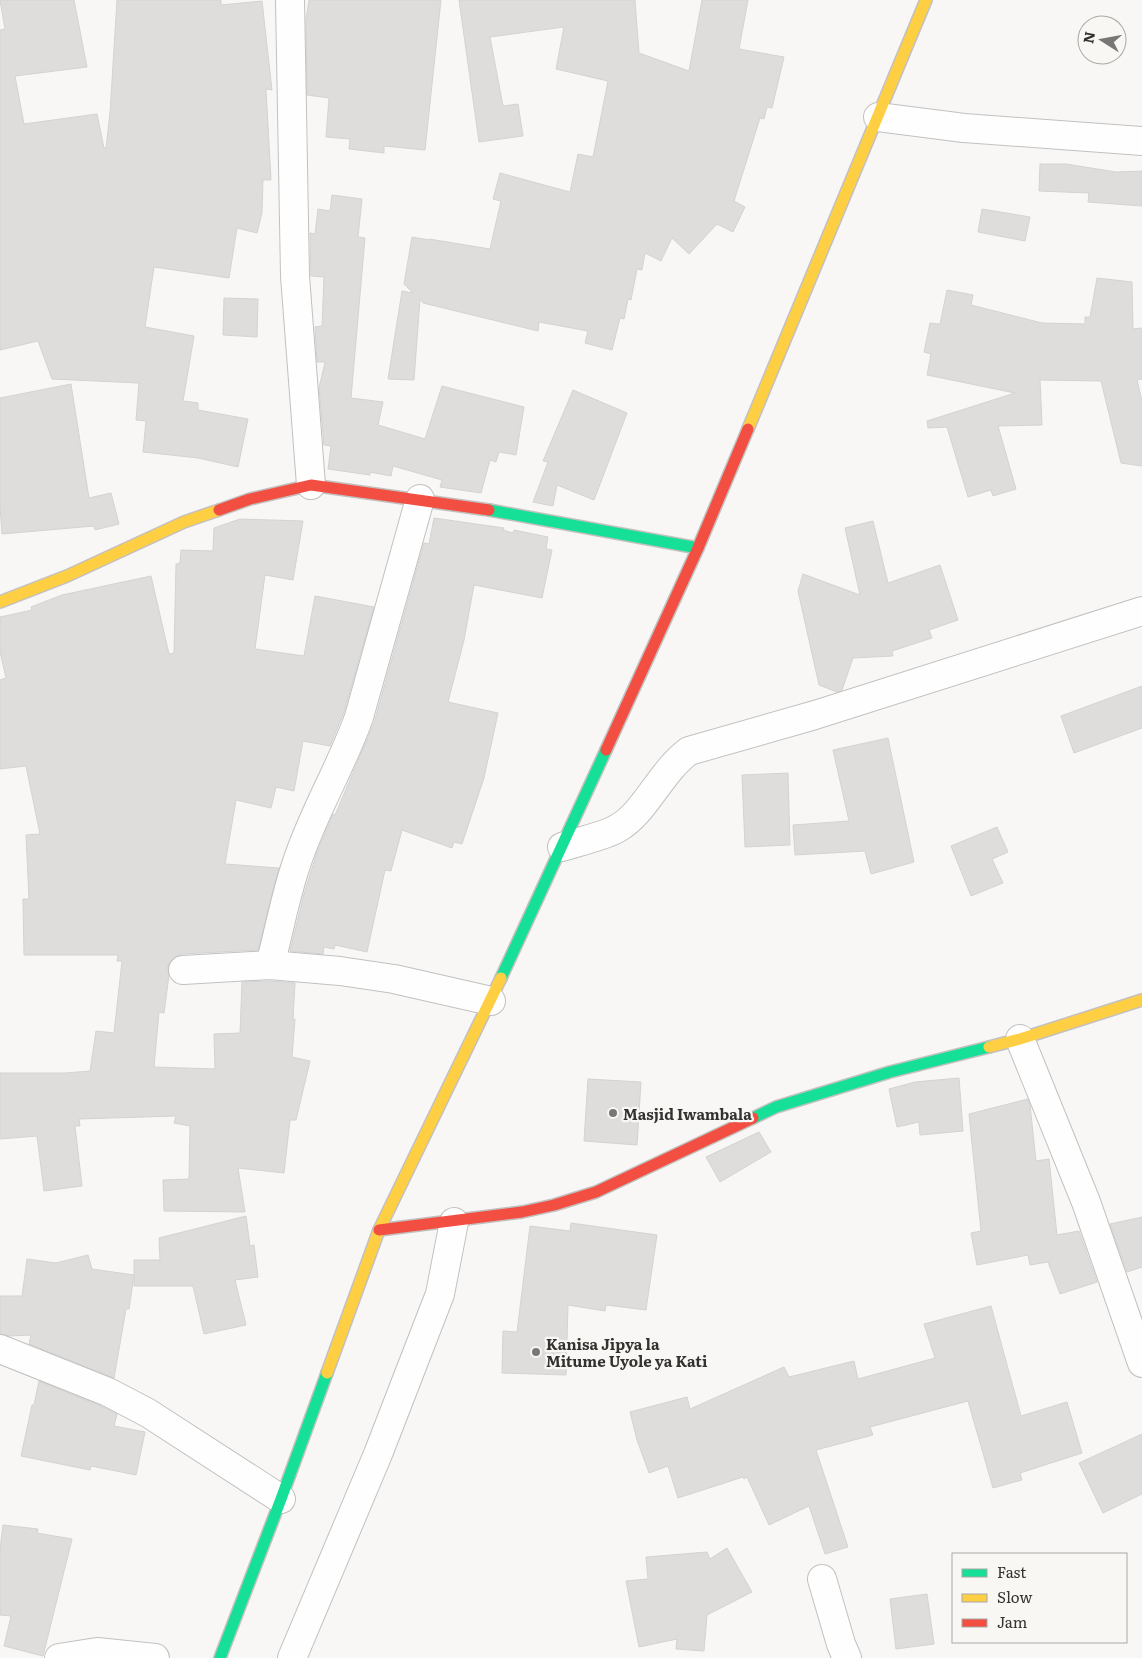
<svg xmlns="http://www.w3.org/2000/svg" width="1142" height="1658" viewBox="0 0 1142 1658" font-family="Literata,serif">
<style>
.building{fill:#dedddc;stroke:#d4d3d2}
.lines{fill:none;stroke-linecap:round;stroke-linejoin:round}
.street-casing{stroke:#c2c1c0;stroke-width:30}
.fast-casing{stroke:#c2c1c0;stroke-width:14}
.slow-casing{stroke:#c2c1c0;stroke-width:14}
.jam-casing{stroke:#c2c1c0;stroke-width:14}
.street{stroke:#fefefe;stroke-width:28}
.fast{stroke:#16e098;stroke-width:11}
.slow{stroke:#ffcf43;stroke-width:11}
.jam{stroke:#f24e42;stroke-width:11}
.poi-dot{fill:#787776;stroke:#f9f7f4;stroke-width:2}
.labels{text-anchor:middle;dominant-baseline:central;stroke-width:4.5;stroke-linejoin:round;paint-order:stroke}
.poi-label{font-size:15px;font-weight:bold;fill:#333231;stroke:#f9f7f4;text-anchor:start}
</style>
<rect width="100%" height="100%" fill="#f8f7f5"/>
<!-- building -->
<g class="building">
<path d="M 0,0 L 74,0 L 87,67 L 15,76 L 24,124 L 97,114 L 104,148 L 106,148 L 110,113 L 117,0 L 221,0 L 221,5 L 262,1 L 272,90 L 266,89 L 271,180 L 263,180 L 262,213 L 257,233 L 237,228 L 229,278 L 154,267 L 145,327 L 194,336 L 183,401 L 198,403 L 198,410 L 248,419 L 238,467 L 198,458 L 143,452 L 146,421 L 136,420 L 139,383 L 52,379 L 38,341 L 0,350 L 0,30 L 5,29 Z"/>
<path d="M 309,0 L 441,0 L 425,150 L 384,146 L 384,153 L 349,149 L 350,139 L 326,137 L 329,98 L 307,95 L 306,19 Z"/>
<path d="M 459,0 L 635,0 L 639,53 L 689,71 L 702,0 L 748,0 L 739,49 L 784,57 L 772,108 L 767,107 L 764,119 L 760,118 L 734,201 L 745,207 L 733,232 L 717,224 L 689,254 L 672,238 L 661,261 L 645,253 L 642,270 L 637,269 L 631,300 L 628,299 L 624,319 L 620,318 L 612,350 L 585,343 L 588,331 L 539,322 L 538,331 L 423,303 L 420,299 L 414,380 L 388,379 L 402,291 L 413,293 L 404,284 L 412,237 L 429,240 L 429,239 L 490,249 L 501,201 L 493,199 L 500,173 L 570,192 L 578,154 L 593,157 L 608,81 L 556,69 L 564,27 L 490,37 L 503,106 L 518,104 L 523,136 L 479,142 Z"/>
<path d="M 1040,164 L 1066,164 L 1116,172 L 1142,171 L 1142,206 L 1088,202 L 1089,193 L 1039,191 Z"/>
<path d="M 332,195 L 362,199 L 358,237 L 365,238 L 351,398 L 383,402 L 378,425 L 425,439 L 442,386 L 524,407 L 516,455 L 499,452 L 496,462 L 490,460 L 481,493 L 440,487 L 442,480 L 393,466 L 391,476 L 370,472 L 370,475 L 328,469 L 331,446 L 324,445 L 319,388 L 325,362 L 317,362 L 315,327 L 322,326 L 324,277 L 311,276 L 310,233 L 315,234 L 318,209 L 330,211 Z"/>
<path d="M 982,209 L 1030,217 L 1025,241 L 978,232 Z"/>
<path d="M 1097,278 L 1132,282 L 1133,329 L 1142,328 L 1142,379 L 1137,380 L 1142,401 L 1142,466 L 1121,463 L 1101,381 L 1040,380 L 1042,425 L 998,426 L 1016,489 L 993,496 L 991,490 L 968,497 L 947,427 L 928,428 L 927,421 L 1015,393 L 927,375 L 931,354 L 924,352 L 930,323 L 940,324 L 947,290 L 973,295 L 971,305 L 1042,323 L 1085,324 L 1085,317 L 1090,317 Z"/>
<path d="M 224,298 L 258,299 L 257,337 L 223,335 Z"/>
<path d="M 71,384 L 89,498 L 111,493 L 119,524 L 95,530 L 94,526 L 2,534 L 0,507 L 0,398 Z"/>
<path d="M 573,390 L 627,413 L 594,500 L 557,485 L 553,506 L 533,502 L 548,462 L 543,461 Z"/>
<path d="M 434,518 L 504,528 L 503,530 L 513,533 L 514,530 L 548,537 L 546,549 L 552,550 L 542,598 L 474,585 L 464,640 L 448,702 L 498,713 L 484,778 L 462,844 L 454,842 L 452,848 L 402,830 L 391,871 L 385,870 L 367,952 L 335,945 L 334,949 L 324,947 L 323,954 L 290,951 L 304,894 L 317,852 L 333,814 L 335,815 L 374,723 L 424,543 L 429,544 Z"/>
<path d="M 240,519 L 303,521 L 293,580 L 265,575 L 255,649 L 304,656 L 315,596 L 374,607 L 344,712 L 330,746 L 303,741 L 294,791 L 276,787 L 271,808 L 236,800 L 225,864 L 279,868 L 258,950 L 182,954 L 175,957 L 169,963 L 167,970 L 169,975 L 164,1013 L 159,1012 L 154,1067 L 215,1069 L 214,1034 L 240,1033 L 242,982 L 270,981 L 295,983 L 293,1019 L 295,1019 L 292,1057 L 310,1061 L 296,1120 L 290,1120 L 284,1173 L 238,1168 L 245,1212 L 164,1211 L 163,1180 L 189,1179 L 190,1126 L 174,1123 L 176,1116 L 79,1119 L 80,1126 L 75,1126 L 82,1186 L 44,1191 L 37,1136 L 0,1139 L 0,1073 L 66,1073 L 90,1071 L 96,1031 L 114,1033 L 122,961 L 117,961 L 118,955 L 24,955 L 23,899 L 29,899 L 26,835 L 40,834 L 26,766 L 0,769 L 0,680 L 6,678 L 0,652 L 0,617 L 32,610 L 31,607 L 62,595 L 151,576 L 169,654 L 174,653 L 176,564 L 180,563 L 181,550 L 213,551 L 214,528 Z"/>
<path d="M 873,521 L 888,583 L 940,565 L 958,620 L 929,630 L 932,638 L 892,651 L 893,656 L 853,658 L 842,690 L 837,692 L 819,685 L 798,591 L 803,574 L 860,595 L 845,528 Z"/>
<path d="M 1142,686 L 1142,728 L 1074,753 L 1061,716 Z"/>
<path d="M 888,738 L 914,862 L 871,874 L 865,851 L 795,855 L 793,825 L 849,821 L 833,750 Z"/>
<path d="M 788,773 L 790,845 L 745,847 L 742,775 Z"/>
<path d="M 997,827 L 1008,852 L 992,859 L 1003,883 L 971,896 L 951,846 Z"/>
<path d="M 959,1078 L 963,1131 L 920,1135 L 919,1122 L 897,1127 L 889,1089 L 915,1082 Z"/>
<path d="M 588,1079 L 641,1082 L 637,1145 L 584,1141 Z"/>
<path d="M 1028,1099 L 1030,1105 L 1036,1161 L 1049,1159 L 1057,1235 L 1079,1231 L 1097,1282 L 1060,1294 L 1048,1262 L 1030,1265 L 1028,1255 L 977,1265 L 971,1233 L 981,1231 L 969,1114 Z"/>
<path d="M 759,1132 L 771,1152 L 720,1182 L 706,1157 Z"/>
<path d="M 246,1216 L 250,1246 L 254,1245 L 258,1277 L 235,1280 L 246,1325 L 204,1334 L 193,1286 L 134,1286 L 134,1260 L 160,1260 L 159,1238 Z"/>
<path d="M 1142,1217 L 1142,1267 L 1127,1272 L 1110,1224 Z"/>
<path d="M 571,1223 L 657,1235 L 646,1310 L 606,1305 L 605,1311 L 568,1305 L 566,1375 L 502,1373 L 503,1331 L 517,1332 L 530,1226 L 570,1231 Z"/>
<path d="M 88,1255 L 92,1269 L 134,1275 L 129,1309 L 126,1309 L 114,1378 L 29,1344 L 31,1335 L 9,1336 L 0,1334 L 0,1296 L 22,1296 L 27,1259 L 56,1263 Z"/>
<path d="M 991,1306 L 1021,1416 L 1067,1402 L 1082,1453 L 1020,1473 L 1022,1480 L 993,1488 L 968,1401 L 870,1427 L 873,1435 L 816,1450 L 848,1547 L 825,1554 L 809,1506 L 769,1525 L 747,1477 L 744,1479 L 743,1477 L 678,1498 L 668,1466 L 649,1473 L 637,1440 L 630,1412 L 687,1397 L 690,1409 L 784,1367 L 789,1377 L 854,1361 L 858,1379 L 935,1358 L 924,1324 Z"/>
<path d="M 39,1381 L 101,1406 L 117,1414 L 114,1426 L 145,1432 L 136,1475 L 91,1466 L 90,1470 L 21,1456 L 32,1405 L 34,1405 Z"/>
<path d="M 1142,1434 L 1142,1494 L 1103,1513 L 1079,1463 Z"/>
<path d="M 3,1525 L 38,1529 L 37,1533 L 72,1539 L 43,1656 L 4,1646 L 11,1616 L 0,1615 L 0,1549 Z"/>
<path d="M 727,1548 L 752,1592 L 707,1615 L 704,1651 L 676,1649 L 677,1639 L 639,1647 L 626,1581 L 648,1579 L 646,1557 L 707,1552 L 710,1559 Z"/>
<path d="M 927,1594 L 934,1644 L 896,1649 L 890,1599 Z"/>
</g>
<g class="lines">
<!-- street casing -->
<g class="street-casing">
<g id="street">
<path d="M 290,0 L 295,276 L 311,485"/>
<path d="M 878,117 L 964,128 L 1142,141"/>
<path d="M 562,847 C 577,842 605,836 618,828 C 645,813 661,771 689,751 L 815,715 L 1142,611"/>
<path d="M 270,965 C 279,932 285,897 296,865 C 312,814 341,768 359,717 L 420,499"/>
<path d="M 183,970 L 270,965 L 340,971 L 394,979 L 491,1001"/>
<path d="M 1020,1039 L 1086,1202 L 1142,1363"/>
<path d="M 0,1349 L 108,1392 L 148,1413 L 281,1499"/>
<path d="M 822,1579 L 841,1644 L 847,1658"/>
<path d="M 59,1658 L 97,1652 L 155,1658"/>
<path d="M 292,1658 L 378,1454 L 440,1294 L 454,1222"/>
</g>
</g>
<!-- fast casing -->
<g class="fast-casing">
<g id="fast">
<path d="M 489,510 L 698,548"/>
<path d="M 501,978 L 606,750"/>
<path d="M 753,1118 L 776,1107 L 890,1072 L 989,1047"/>
<path d="M 220,1658 L 281,1499 L 327,1373"/>
</g>
</g>
<!-- slow casing -->
<g class="slow-casing">
<g id="slow">
<path d="M 748,429 L 926,0"/>
<path d="M 0,602 L 67,576 L 184,522 L 219,510"/>
<path d="M 989,1047 L 1020,1039 L 1142,1000"/>
<path d="M 327,1373 L 379,1230 L 501,978"/>
</g>
</g>
<!-- jam casing -->
<g class="jam-casing">
<g id="jam">
<path d="M 219,510 L 250,499 L 311,485 L 489,510"/>
<path d="M 606,750 L 698,548 L 748,429"/>
<path d="M 379,1230 L 522,1212 L 554,1205 L 596,1192 L 753,1118"/>
</g>
</g>
<!-- street -->
<use href="#street" class="street"/>
<!-- fast -->
<use href="#fast" class="fast"/>
<!-- slow -->
<use href="#slow" class="slow"/>
<!-- jam -->
<use href="#jam" class="jam"/>
</g>
<!-- markers -->
<g class="poi-dot">
<circle cx="613" cy="1113" r="5"/>
<circle cx="536" cy="1352" r="5"/>
</g>
<g class="labels">
<!-- poi labels -->
<g class="poi-label">
<text x="623" y="1113">Masjid Iwambala</text>
<text x="546" y="1343">Kanisa Jipya la<tspan x="546" dy="17">Mitume Uyole ya Kati</tspan></text>
</g>
</g>
<!-- legend -->
<rect x="952" y="1553" width="175" height="90" fill="#f9f7f4" stroke="#aaa8a6"/>
<rect x="962" y="1569" width="25" height="8" fill="#16e098" stroke="#aaa8a6"/>
<text x="997" y="1578" font-size="15" fill="#333231">Fast</text>
<rect x="962" y="1594" width="25" height="8" fill="#ffcf43" stroke="#aaa8a6"/>
<text x="997" y="1603" font-size="15" fill="#333231">Slow</text>
<rect x="962" y="1619" width="25" height="8" fill="#f24e42" stroke="#aaa8a6"/>
<text x="997" y="1628" font-size="15" fill="#333231">Jam</text>
<!-- north arrow -->
<g transform="translate(1102 40) rotate(281)"><circle r="24" fill="#f9f7f4" stroke="#aaa8a6"/>
<path d="M0-4L9 19L0 12L-9 19Z" fill="#787776"/>
<text y="-8" font-size="14" font-weight="bold" text-anchor="middle" fill="#333231">N</text>
</g>
</svg>
